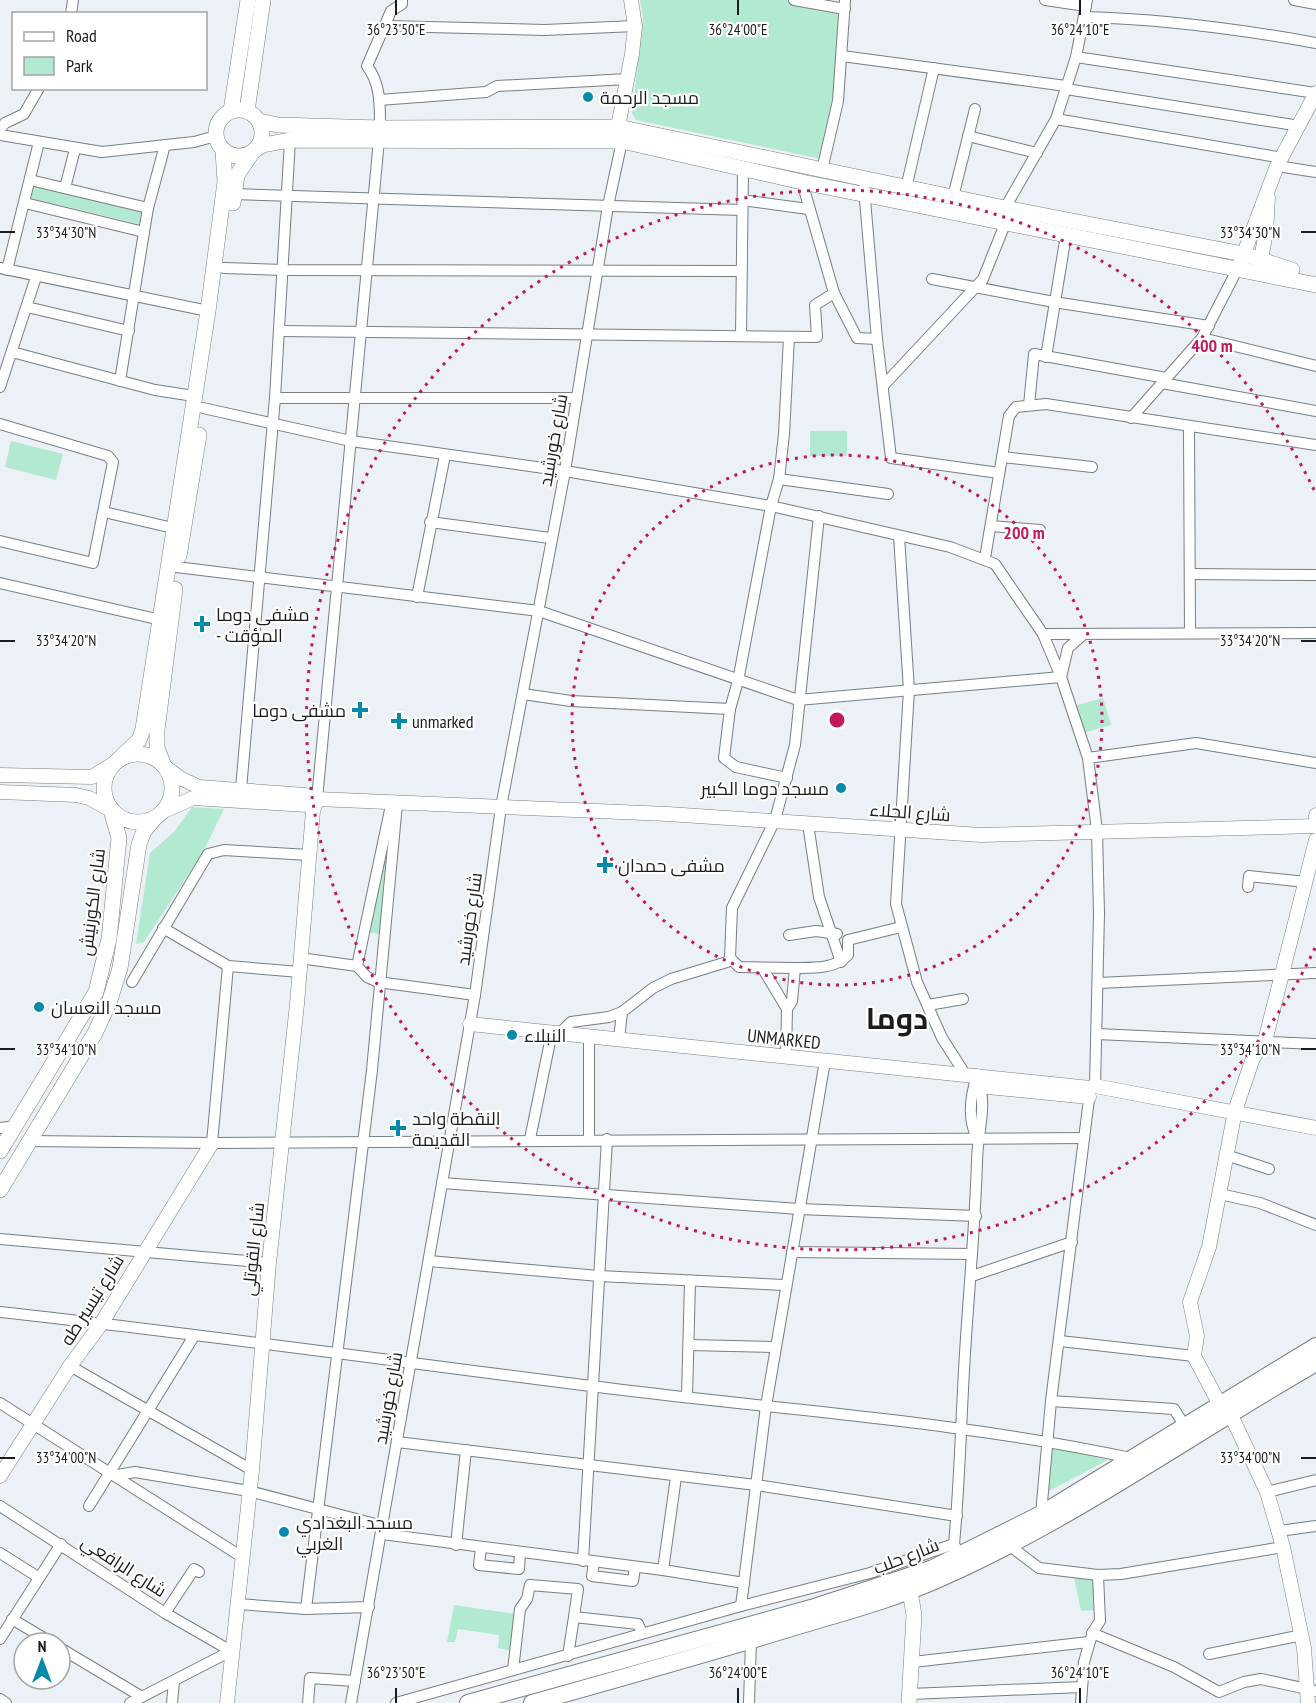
<svg xmlns="http://www.w3.org/2000/svg" width="1316" height="1703" viewBox="0 0 1316 1703" font-family="'PT Sans Narrow',Cairo,sans-serif">
<style>
.green{fill:#b1ead0}
.lines{fill:none;stroke-linecap:round;stroke-linejoin:round}
.minor-casing{stroke:#797e82;stroke-width:12}
.tertiary-casing{stroke:#797e82;stroke-width:15}
.secondary-casing{stroke:#797e82;stroke-width:16}
.primary-casing{stroke:#797e82;stroke-width:18}
.minor{stroke:#fff;stroke-width:10}
.tertiary{stroke:#fff;stroke-width:14}
.secondary{stroke:#fff;stroke-width:15}
.primary{stroke:#fff;stroke-width:16}
.ticks{fill:none;stroke:#1a1c1e;stroke-width:2}
.ring{fill:none;stroke:#c2185b;stroke-width:3;stroke-dasharray:3 6}
.poi-dot{fill:#038aaa;stroke:#fff;stroke-width:2}
.labels{text-anchor:middle;dominant-baseline:central;stroke-width:4.5;stroke-linejoin:round;paint-order:stroke}
.poi-label{font-size:18px;fill:#1a1c1e;stroke:#fff;text-anchor:start}
.street-label{font-size:18px;fill:#1a1c1e;stroke:#fff}
.town-label{font-size:30px;font-weight:bold;fill:#1a1c1e;stroke:#fff}
.ticks-label{font-size:15px;text-anchor:middle;fill:#1a1c1e;stroke:#fff;stroke-width:4.5;stroke-linejoin:round;paint-order:stroke}
.centre{fill:#c2185b;stroke:#fff;stroke-width:3}
.ring-label{font-size:18px;text-anchor:middle;font-weight:bold;fill:#c2185b;stroke:#fff;stroke-width:4.5;stroke-linejoin:round;paint-order:stroke}
</style>
<rect width="100%" height="100%" fill="#ebf1f6"/>
<!-- green -->
<g class="green">
<path d="M 640,0 L 788,0 L 790,3 L 839,11 L 835,98 L 821,159 L 636,120 L 632,113 L 643,18 Z"/>
<path d="M 34,182 L 142,208 L 139,224 L 30,198 Z"/>
<rect x="810" y="431" width="37" height="25"/>
<path d="M 11,441 L 63,454 L 56,480 L 5,467 Z"/>
<path d="M 1103,698 L 1111,725 L 1084,733 L 1074,706 Z"/>
<path d="M 192,807 L 224,809 L 203,852 L 144,942 L 136,944 L 150,853 L 174,832 Z"/>
<path d="M 384,852 L 388,852 L 379,934 L 366,932 Z"/>
<path d="M 1051,1447 L 1108,1460 L 1047,1492 Z"/>
<path d="M 1074,1577 L 1095,1580 L 1095,1610 L 1081,1611 Z"/>
<path d="M 454,1605 L 516,1614 L 512,1651 L 498,1648 L 499,1635 L 458,1629 L 455,1642 L 447,1642 Z"/>
</g>
<g class="lines">
<!-- minor casing -->
<g class="minor-casing">
<g id="minor">
<path d="M 794,0 L 845,9"/>
<path d="M 1045,0 L 1086,6"/>
<path d="M 1294,0 L 1316,4"/>
<path d="M 71,14 L 73,0"/>
<path d="M 1084,17 C 1163,19 1239,29 1316,43"/>
<path d="M 386,26 L 545,30 L 635,26"/>
<path d="M 842,56 L 1066,86"/>
<path d="M 1076,57 L 1316,93"/>
<path d="M 1066,89 L 1300,126"/>
<path d="M 379,100 L 486,92 L 497,86 L 628,79"/>
<path d="M 1056,119 L 1283,158"/>
<path d="M 380,128 C 380,106 381,84 367,66 L 391,11 L 402,4 L 402,0"/>
<path d="M 0,129 L 5,123 L 24,114 L 39,88"/>
<path d="M 0,135 L 102,152 L 194,142 L 216,136"/>
<path d="M 968,136 L 1037,153"/>
<path d="M 1277,166 L 1316,172"/>
<path d="M 822,170 L 838,101 L 845,0"/>
<path d="M 802,182 L 834,293 L 857,338 L 877,339"/>
<path d="M 65,188 L 75,149"/>
<path d="M 864,188 L 877,339 L 891,458 L 999,473"/>
<path d="M 906,188 L 934,68"/>
<path d="M 234,194 L 742,210"/>
<path d="M 953,197 L 975,109"/>
<path d="M 742,200 L 808,209"/>
<path d="M 25,203 L 144,232 L 148,208 L 30,180"/>
<path d="M 148,208 L 165,145"/>
<path d="M 1005,208 L 1056,119 L 1076,57 L 1087,0"/>
<path d="M 0,268 L 208,311"/>
<path d="M 224,268 L 283,270 L 741,271"/>
<path d="M 7,270 L 39,142"/>
<path d="M 932,279 L 1054,302 L 1209,326"/>
<path d="M 27,307 L 129,331"/>
<path d="M 279,331 L 817,337 L 815,305 L 834,293"/>
<path d="M 741,336 L 743,169"/>
<path d="M 1202,338 L 1316,366"/>
<path d="M 12,352 L 155,390 L 194,396"/>
<path d="M 1046,357 L 1066,235"/>
<path d="M 120,381 L 144,232"/>
<path d="M 1162,383 L 1316,411"/>
<path d="M 883,386 L 983,279 L 1005,224"/>
<path d="M 0,387 L 36,277"/>
<path d="M 275,398 L 577,398"/>
<path d="M 1029,405 L 1034,354 L 1166,378"/>
<path d="M 203,408 L 351,441 L 565,471 L 771,506 L 950,547 L 995,564 L 1043,634 L 1061,677 L 1088,758 L 1097,831 L 1099,914 L 1095,1086"/>
<path d="M 1131,418 L 1202,338 L 1238,268"/>
<path d="M 0,424 L 108,456 L 113,462 L 93,563 L 0,541"/>
<path d="M 1189,427 L 1190,632"/>
<path d="M 1002,457 L 1092,467"/>
<path d="M 779,479 L 888,494"/>
<path d="M 104,512 L 173,528"/>
<path d="M 430,522 L 550,538"/>
<path d="M 991,526 L 1040,530"/>
<path d="M 899,536 L 909,690 L 896,904 L 917,982 L 942,1038 L 965,1074"/>
<path d="M 985,558 L 1009,416 L 1016,407 L 1046,404 L 1316,445"/>
<path d="M 168,566 L 539,611 L 798,700 L 1061,677 L 1068,648 L 1084,634"/>
<path d="M 1191,574 L 1316,575"/>
<path d="M 0,583 L 161,620"/>
<path d="M 417,597 L 445,455"/>
<path d="M 1043,634 L 1316,633"/>
<path d="M 523,694 L 571,701 L 730,709"/>
<path d="M 1088,758 L 1196,743 L 1316,763"/>
<path d="M 787,778 L 736,767 L 724,758 L 730,709 L 738,681 L 771,506 L 779,479 L 784,434 L 789,337"/>
<path d="M 241,789 L 275,398 L 290,140"/>
<path d="M 317,799 L 379,140"/>
<path d="M 390,810 L 357,966 L 367,977 L 378,982 L 475,995"/>
<path d="M 808,824 L 819,897 L 841,962"/>
<path d="M 1248,887 L 1249,876 L 1306,882"/>
<path d="M 163,928 L 228,966 L 300,972"/>
<path d="M 789,935 L 816,931 L 837,934"/>
<path d="M 300,958 L 357,966"/>
<path d="M 730,958 L 739,967 L 795,968"/>
<path d="M 763,969 L 787,1009 L 792,1001 L 795,968 C 814,968 835,969 848,955 L 848,940 L 901,927"/>
<path d="M 132,982 L 208,854 L 224,850 L 309,855"/>
<path d="M 1098,983 L 1316,973"/>
<path d="M 928,1005 L 963,999"/>
<path d="M 560,1033 L 571,1022 L 609,1017 L 622,1012 L 653,988 L 671,979 L 727,962 L 730,958 L 732,908 L 775,820 L 795,745 L 819,516"/>
<path d="M 1097,1034 L 1316,1044"/>
<path d="M 589,1036 L 589,1139"/>
<path d="M 619,1039 L 622,1012"/>
<path d="M 786,1057 L 787,1009"/>
<path d="M 0,1128 L 16,1126"/>
<path d="M 977,1138 C 967,1118 970,1097 977,1076"/>
<path d="M 530,1139 L 552,1032"/>
<path d="M 28,1141 L 212,1143 L 1084,1138"/>
<path d="M 212,1143 L 228,966"/>
<path d="M 1226,1155 L 1269,1169"/>
<path d="M 442,1183 L 799,1209 L 976,1216"/>
<path d="M 1220,1194 L 1260,1203 L 1316,1225"/>
<path d="M 0,1239 L 269,1263"/>
<path d="M 792,1252 L 972,1254"/>
<path d="M 429,1261 L 599,1276 L 785,1285"/>
<path d="M 972,1276 L 1072,1242"/>
<path d="M 0,1312 C 211,1335 421,1365 631,1391 C 798,1411 967,1423 1131,1458"/>
<path d="M 1060,1341 L 1194,1356"/>
<path d="M 689,1345 L 775,1347"/>
<path d="M 70,1366 L 252,1470"/>
<path d="M 687,1397 L 690,1282"/>
<path d="M 1051,1401 L 1174,1409 L 1184,1425"/>
<path d="M 0,1403 L 242,1557"/>
<path d="M 397,1442 L 756,1485 L 957,1516"/>
<path d="M 117,1475 L 135,1472 L 249,1491 L 383,1526"/>
<path d="M 1267,1492 L 1316,1480"/>
<path d="M 0,1506 L 165,1613 L 231,1651"/>
<path d="M 89,1506 L 194,1336"/>
<path d="M 1041,1514 L 1051,1401 L 1090,1091"/>
<path d="M 1279,1531 L 1316,1526"/>
<path d="M 382,1534 L 663,1570 L 744,1583"/>
<path d="M 456,1545 L 466,1450"/>
<path d="M 1010,1546 L 1039,1568 L 1098,1575 L 1121,1574 L 1283,1547"/>
<path d="M 481,1548 L 479,1565 L 519,1569 L 520,1553"/>
<path d="M 956,1548 L 954,1544 C 960,1480 961,1417 965,1353 C 969,1289 975,1226 977,1162 C 977,1132 988,1108 978,1078"/>
<path d="M 0,1553 L 38,1577"/>
<path d="M 583,1561 L 607,1139"/>
<path d="M 594,1562 L 592,1576 L 633,1581 L 635,1568"/>
<path d="M 663,1570 L 676,1477"/>
<path d="M 1098,1575 L 1100,1621 L 1092,1633 L 1174,1667 L 1219,1692 L 1244,1682 L 1261,1679 L 1316,1691"/>
<path d="M 238,1604 L 306,1609 L 369,1607"/>
<path d="M 741,1606 L 766,1406 L 825,1061"/>
<path d="M 306,1609 L 372,1070 L 397,804"/>
<path d="M 165,1613 L 194,1569 L 199,1572"/>
<path d="M 12,1619 L 52,1643"/>
<path d="M 0,1639 L 61,1544"/>
<path d="M 60,1648 L 142,1697"/>
<path d="M 1209,1654 L 1302,1635"/>
<path d="M 568,1656 L 574,1617"/>
<path d="M 913,1662 L 1089,1642"/>
<path d="M 513,1670 L 520,1609 L 527,1599 L 530,1585 L 578,1589 L 574,1617 L 638,1624 L 642,1633"/>
<path d="M 910,1694 L 1082,1687"/>
<path d="M 0,1699 L 6,1703"/>
<path d="M 130,1703 L 231,1651"/>
<path d="M 172,1703 L 174,1681"/>
<path d="M 308,1703 L 310,1678 L 355,1681"/>
<path d="M 351,1703 L 475,995 L 501,807 L 565,471 L 608,206 L 622,141"/>
<path d="M 396,1703 L 741,1606 L 870,1573 L 954,1544"/>
<path d="M 749,1703 L 751,1641"/>
<path d="M 1081,1703 L 1084,1662 L 1091,1638"/>
</g>
</g>
<!-- tertiary casing -->
<g class="tertiary-casing">
<g id="tertiary">
<path d="M 621,137 L 618,127 L 632,54 L 635,26 L 631,0"/>
<path d="M 1240,264 L 1277,166 L 1316,93"/>
<path d="M 1259,270 L 1266,232 L 1268,197"/>
<path d="M 164,766 L 180,778 L 199,787 L 305,795 L 317,799 L 668,814 L 981,835 L 1316,826"/>
<path d="M 0,775 L 92,777 L 116,762"/>
<path d="M 0,792 L 76,795 L 89,798 L 111,810"/>
<path d="M 164,811 L 193,798 L 307,805 L 317,799"/>
<path d="M 1316,815 L 1316,817"/>
<path d="M 470,1024 L 1090,1088 L 1095,1086 L 1316,1128"/>
<path d="M 977,1076 L 988,1087 L 1089,1097"/>
<path d="M 0,1476 L 70,1366 L 101,1324 L 212,1143"/>
<path d="M 227,1703 L 252,1470 L 269,1263 L 297,1004 L 313,811 L 317,799"/>
<path d="M 1308,1703 L 1304,1648 L 1283,1547 L 1267,1492 L 1230,1413 L 1219,1403 L 1194,1356 L 1197,1336 L 1190,1302 L 1209,1247 L 1235,1111 L 1253,1058 L 1265,1041 L 1316,840"/>
</g>
</g>
<!-- secondary casing -->
<g class="secondary-casing">
<g id="secondary">
<circle cx="239" cy="133" r="23"/>
<path d="M 231,111 L 248,0"/>
<path d="M 247,111 L 263,0"/>
<path d="M 259,121 L 278,125 L 380,128 L 618,127 L 1005,208 L 1243,254 L 1292,270"/>
<path d="M 256,149 L 263,145 L 290,140 L 622,141 L 802,182 L 1316,285"/>
<path d="M 233,203 L 237,175 L 252,153"/>
<path d="M 179,556 L 199,435"/>
<circle cx="138" cy="788" r="34"/>
<path d="M 116,762 L 139,740 L 143,729 L 208,311 L 225,182 L 223,150"/>
<path d="M 164,766 L 157,748 L 157,730 L 175,589"/>
<path d="M 0,1151 L 96,992 L 109,939 L 119,838 L 111,810"/>
<path d="M 0,1190 L 95,1033 L 109,1003 L 120,968 L 139,844 L 144,831 L 155,818"/>
<path d="M 909,1703 L 914,1615 L 910,1591"/>
</g>
</g>
<!-- primary casing -->
<g class="primary-casing">
<g id="primary">
<path d="M 468,1703 L 811,1608 L 933,1568 L 1041,1514 L 1316,1346"/>
<path d="M 532,1703 C 621,1678 710,1653 798,1626 C 845,1612 894,1599 939,1579 C 1073,1520 1190,1435 1316,1363"/>
</g>
</g>
<!-- minor -->
<use href="#minor" class="minor"/>
<!-- tertiary -->
<use href="#tertiary" class="tertiary"/>
<!-- secondary -->
<use href="#secondary" class="secondary"/>
<!-- primary -->
<use href="#primary" class="primary"/>
</g>
<!-- ticks -->
<path class="ticks" d="M 396,0 L 396,15M 738,0 L 738,15M 1080,0 L 1080,15M 0,232 L 15,232M 1301,232 L 1316,232M 0,641 L 15,641M 1301,641 L 1316,641M 0,1049 L 15,1049M 1301,1049 L 1316,1049M 0,1458 L 15,1458M 1301,1458 L 1316,1458M 396,1688 L 396,1703M 738,1688 L 738,1703M 1080,1688 L 1080,1703"/>
<!-- distance rings -->
<g class="ring">
<circle cx="837" cy="720" r="265"/>
<path d="M1315 948A530 530 0 1 1 1315 492"/>
</g>
<!-- markers -->
<g class="poi-dot">
<circle cx="588" cy="97" r="6"/>
<path d="M199 615h6v6h6v6h-6v6h-6v-6h-6v-6h6z"/>
<path d="M357 701h6v6h6v6h-6v6h-6v-6h-6v-6h6z"/>
<path d="M396 712h6v6h6v6h-6v6h-6v-6h-6v-6h6z"/>
<circle cx="841" cy="788" r="6"/>
<path d="M602 856h6v6h6v6h-6v6h-6v-6h-6v-6h6z"/>
<circle cx="39" cy="1007" r="6"/>
<circle cx="512" cy="1035" r="6"/>
<path d="M395 1119h6v6h6v6h-6v6h-6v-6h-6v-6h6z"/>
<circle cx="284" cy="1532" r="6"/>
</g>
<g class="labels">
<!-- poi labels -->
<g class="poi-label">
<text x="600" y="97">مسجد الرحمة</text>
<text x="216" y="614">مشفى دوما<tspan x="216" dy="21">- المؤقت</tspan></text>
<text x="346" y="710" text-anchor="end">مشفى دوما</text>
<text x="412" y="721">unmarked</text>
<text x="829" y="788" text-anchor="end">مسجد دوما الكبير</text>
<text x="618" y="865">مشفى حمدان</text>
<text x="51" y="1007">مسجد النعسان</text>
<text x="524" y="1035">النبلاء</text>
<text x="412" y="1118">النقطة واحد<tspan x="412" dy="21">القديمة</tspan></text>
<text x="296" y="1522">مسجد البغدادي<tspan x="296" dy="21">الغربي</tspan></text>
</g>
<!-- street labels -->
<g class="street-label">
<text transform="translate(553 440) rotate(-80)">شارع خورشيد</text>
<text transform="translate(910 812) rotate(4)">شارع الجلاء</text>
<text transform="translate(92 902) rotate(-83)">شارع الكورنيش</text>
<text transform="translate(469 919) rotate(-82)">شارع خورشيد</text>
<text transform="translate(784 1039) rotate(6)">UNMARKED</text>
<text transform="translate(253 1249) rotate(-84)">شارع القوتلي</text>
<text transform="translate(92 1300) rotate(-58)">شارع تيسير طه</text>
<text transform="translate(388 1398) rotate(-80)">شارع خورشيد</text>
<text transform="translate(906 1556) rotate(-21)">شارع حلب</text>
<text transform="translate(124 1566) rotate(33)">شارع الرافعي</text>
</g>
<!-- town labels -->
<g class="town-label">
<text x="897" y="1017">دوما</text>
</g>
</g>
<g class="ticks-label">
<text x="396" y="35">36°23'50"E</text>
<text x="738" y="35">36°24'00"E</text>
<text x="1080" y="35">36°24'10"E</text>
<text x="66" y="238">33°34'30"N</text>
<text x="1250" y="238">33°34'30"N</text>
<text x="66" y="646">33°34'20"N</text>
<text x="1250" y="646">33°34'20"N</text>
<text x="66" y="1055">33°34'10"N</text>
<text x="1250" y="1055">33°34'10"N</text>
<text x="66" y="1463">33°34'00"N</text>
<text x="1250" y="1463">33°34'00"N</text>
<text x="396" y="1678">36°23'50"E</text>
<text x="738" y="1678">36°24'00"E</text>
<text x="1080" y="1678">36°24'10"E</text>
</g>
<circle cx="837" cy="720" r="9" class="centre"/>
<g class="ring-label">
<text x="1212" y="352">400 m</text>
<text x="1024" y="539">200 m</text>
</g>
<!-- legend -->
<rect x="12" y="12" width="195" height="78" fill="#ffffff" stroke="#a3a4a5" stroke-width="1.5"/>
<rect x="24" y="32" width="30" height="9" fill="#ffffff" stroke="#a3a4a5" stroke-width="1.5"/>
<text x="66" y="42" font-size="18" fill="#1a1c1e">Road</text>
<rect x="24" y="57" width="30" height="18" fill="#b1ead0" stroke="#a3a4a5" stroke-width="1.5"/>
<text x="66" y="72" font-size="18" fill="#1a1c1e">Park</text>
<!-- north arrow -->
<g transform="translate(42 1661)"><circle r="28" fill="#ffffff" stroke="#a3a4a5" stroke-width="1.5"/>
<path d="M0-4.5L10 22L0 15L-10 22Z" fill="#038aaa"/>
<text y="-9" font-size="16" font-weight="bold" text-anchor="middle" fill="#1a1c1e">N</text>
</g>
</svg>
